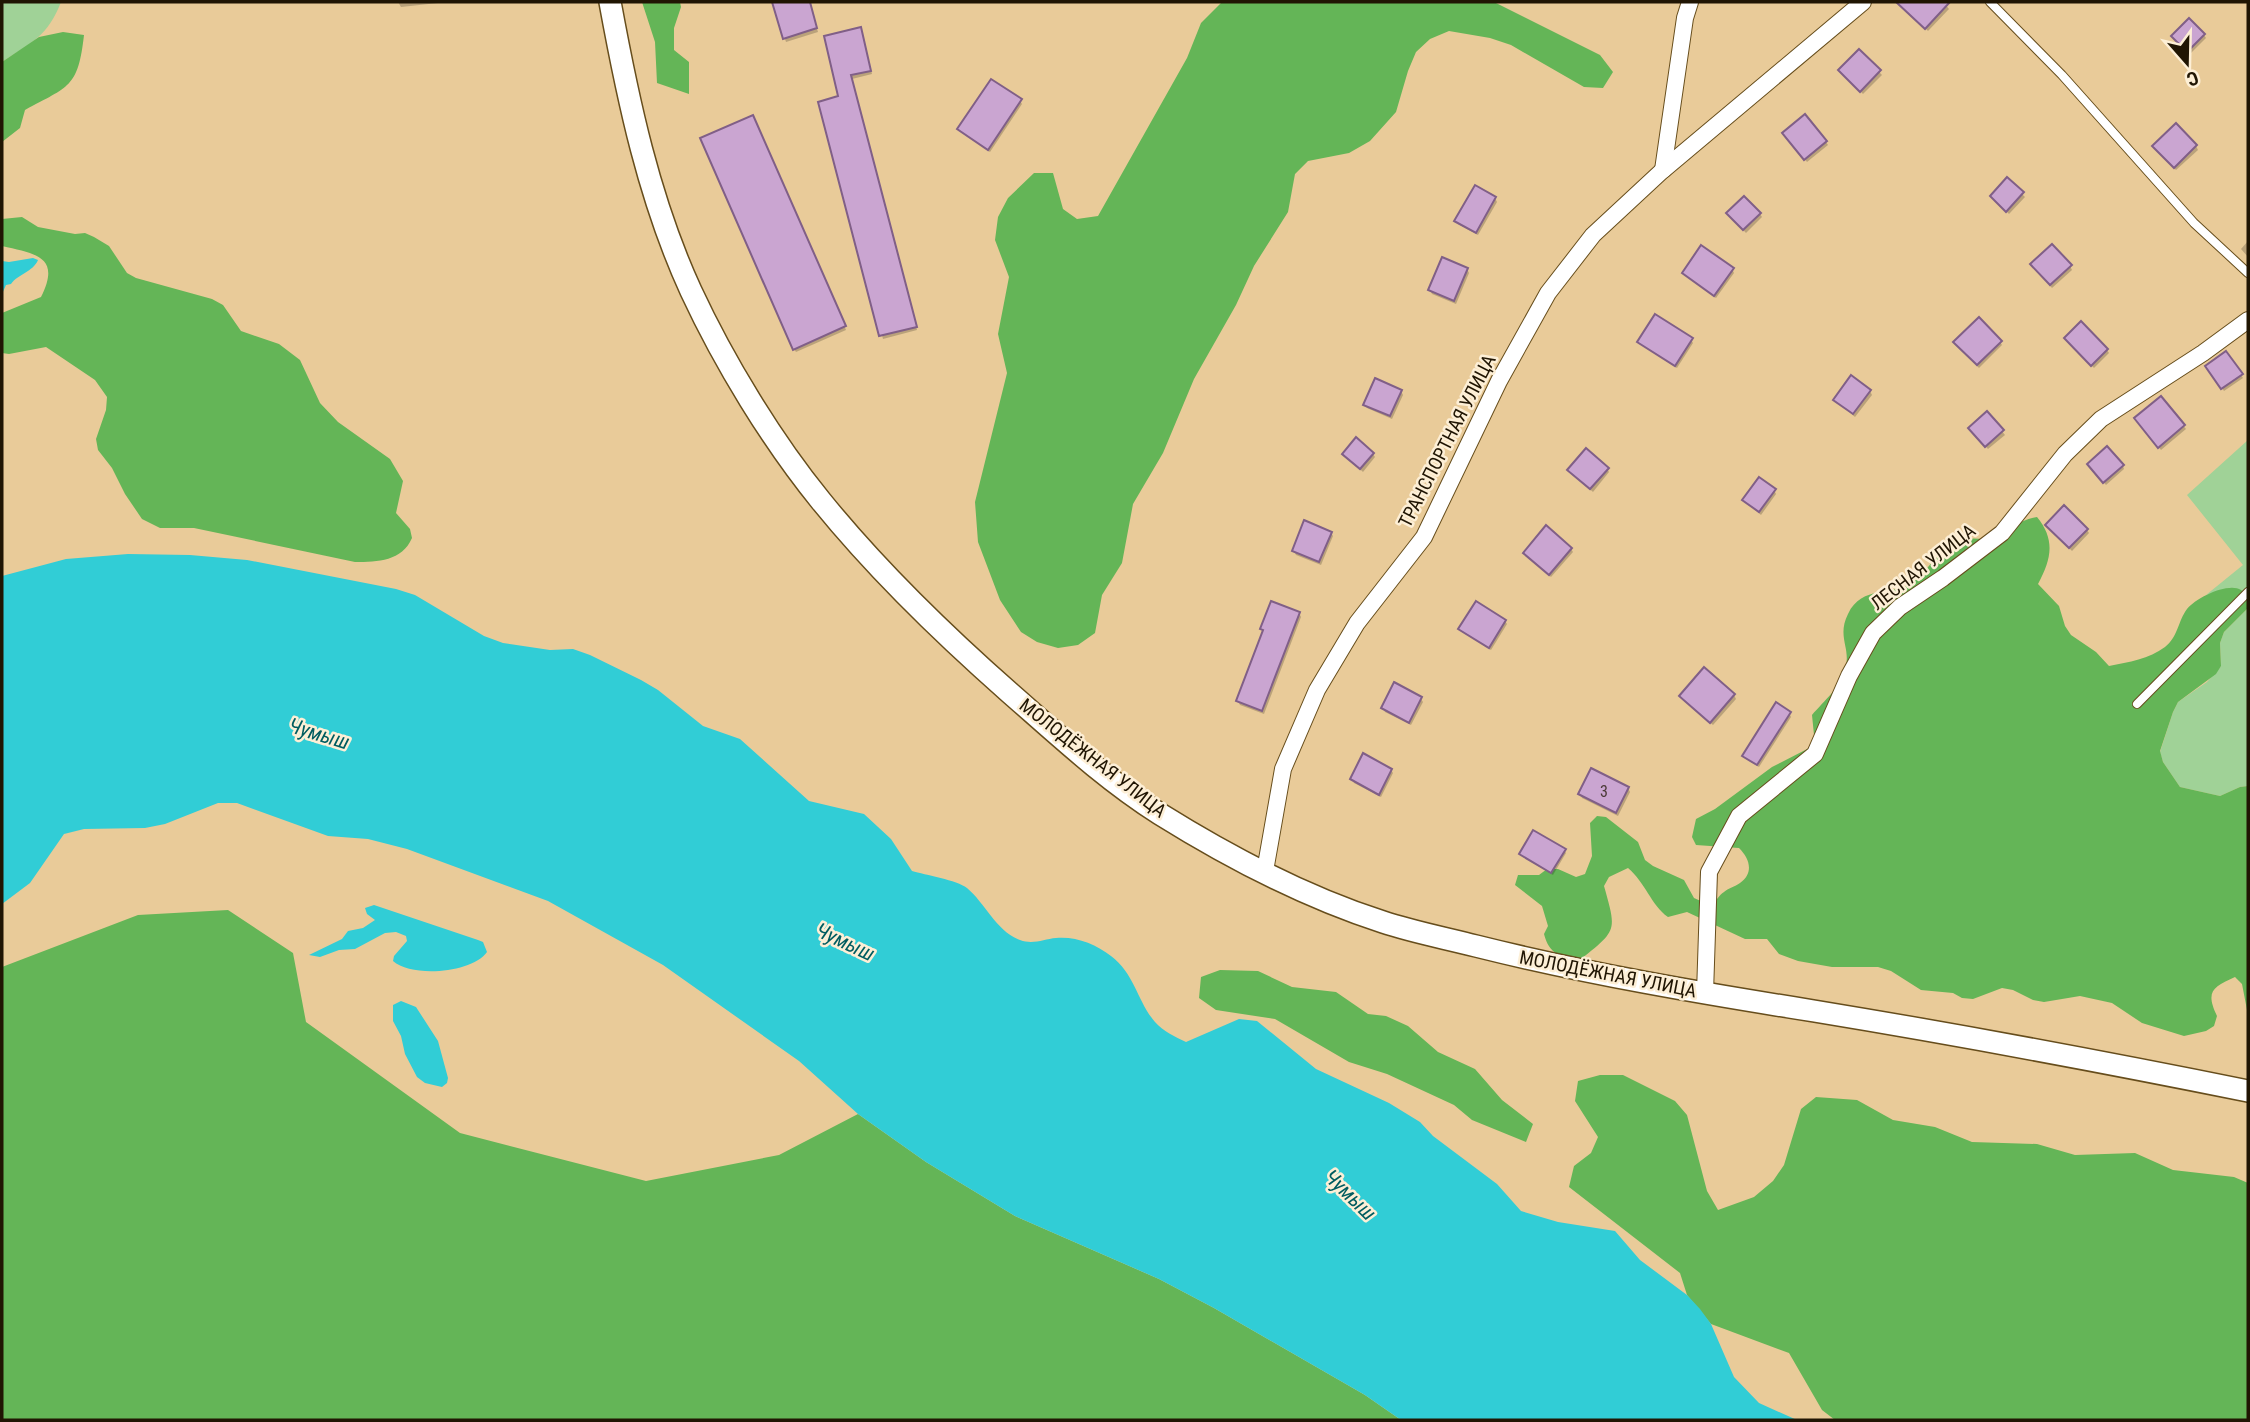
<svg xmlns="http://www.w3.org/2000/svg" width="2250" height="1422" viewBox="0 0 2250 1422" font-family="'Roboto Condensed',sans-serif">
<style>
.green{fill:#a0d297}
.forest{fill:#64b557}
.water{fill:#31cdd6}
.shadow{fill:#0003}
.building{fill:#caa5d1;stroke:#805f87;stroke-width:2}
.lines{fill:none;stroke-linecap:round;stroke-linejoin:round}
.service-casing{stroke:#664d1c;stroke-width:10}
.minor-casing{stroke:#664d1c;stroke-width:18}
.tertiary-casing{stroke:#664d1c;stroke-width:24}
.service{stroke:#fff;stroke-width:8}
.minor{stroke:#fff;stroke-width:16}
.tertiary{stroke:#fff;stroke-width:21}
.labels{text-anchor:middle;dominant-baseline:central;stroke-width:5;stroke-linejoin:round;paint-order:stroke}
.number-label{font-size:16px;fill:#4a3936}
.street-label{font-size:19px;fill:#201503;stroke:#fdefd6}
.water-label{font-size:21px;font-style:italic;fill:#005c60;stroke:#fdefd6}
</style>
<rect width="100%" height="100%" fill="#e9cb99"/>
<!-- green -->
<g class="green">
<path d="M 2,2 L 61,2 C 48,36 31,43 2,62 Z"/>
<path d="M 2248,440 L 2248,786 L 2240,787 L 2220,796 L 2180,787 L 2163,762 L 2160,752 L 2173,712 L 2178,702 L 2207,682 L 2221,666 L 2220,643 L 2224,632 L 2248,608 L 2230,588 L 2206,595 L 2243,565 L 2187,495 Z"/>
</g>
<!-- forest -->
<g class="forest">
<path d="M 642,2 L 680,2 L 681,7 L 674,28 L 674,50 L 689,62 L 689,94 L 657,83 L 655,42 Z"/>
<path d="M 1222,2 L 1494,2 L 1600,55 L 1613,72 L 1603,88 L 1584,87 L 1511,45 L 1490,38 L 1449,31 L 1430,39 L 1416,52 L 1408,71 L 1396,112 L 1370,141 L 1349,153 L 1308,161 L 1295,174 L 1288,212 L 1254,266 L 1236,305 L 1194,379 L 1163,453 L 1133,504 L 1122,563 L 1102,595 L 1095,633 L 1078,645 L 1058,648 L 1037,642 L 1021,632 L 1000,600 L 978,542 L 975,502 L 1007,373 L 998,334 L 1009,277 L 995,240 L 998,217 L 1008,198 L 1034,173 L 1053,173 L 1063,209 L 1077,219 L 1098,216 L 1187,58 L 1201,23 Z"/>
<path d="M 63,32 L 84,35 C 78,88 69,86 25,110 L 20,128 L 2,142 L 2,62 L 39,37 Z"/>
<path d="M 22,217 L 38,227 L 75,234 L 85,233 L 94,237 L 109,246 L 127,273 L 136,278 L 212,299 L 223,305 L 241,331 L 279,344 L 300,360 L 320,403 L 338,422 L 390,459 L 403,481 L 396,513 L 410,529 L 412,538 C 402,561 378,562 355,562 L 194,528 L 160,528 L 142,519 L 125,494 L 112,468 L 98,450 L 96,439 L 106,410 L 107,397 L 95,380 L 46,347 L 9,354 L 2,353 L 2,313 L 41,297 C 61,257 37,254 2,246 L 2,219 Z"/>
<path d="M 2037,517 C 2056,540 2051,560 2038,584 L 2059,606 L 2065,626 L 2071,635 L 2096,652 L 2109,666 C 2129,662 2149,659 2165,647 C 2178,637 2178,621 2187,609 C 2196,598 2228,582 2241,590 C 2244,592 2246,595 2248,598 L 2248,608 L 2224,632 L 2220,643 L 2221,666 L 2216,674 L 2178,702 L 2173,712 L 2160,751 L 2163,762 L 2180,787 L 2220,796 L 2240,787 L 2248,786 L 2248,1015 L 2242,984 L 2235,977 C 2213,987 2205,991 2217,1016 L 2214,1026 L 2206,1031 L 2184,1036 L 2142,1023 L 2112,1003 L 2080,996 L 2044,1002 L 2033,1000 L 2013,990 L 2002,988 L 1973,999 L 1962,998 L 1953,993 L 1921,990 L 1891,971 L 1878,967 L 1832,967 L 1798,961 L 1779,954 L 1767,939 L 1745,939 L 1687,912 L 1668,917 C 1651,905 1645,882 1628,868 L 1609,877 L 1604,886 C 1617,932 1617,930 1580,960 C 1561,958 1549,954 1544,934 L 1548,926 L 1542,906 L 1515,885 L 1518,875 L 1539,875 L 1547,869 L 1558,869 L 1576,877 L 1585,874 L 1592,856 L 1590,823 L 1597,816 L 1606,817 L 1638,842 L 1645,860 L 1653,866 L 1684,880 L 1694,898 L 1712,906 C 1716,901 1719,895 1724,892 C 1728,888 1735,887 1740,883 C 1754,873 1750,859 1739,848 L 1696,845 L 1692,837 L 1696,819 L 1715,809 L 1772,767 L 1815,745 L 1812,715 C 1824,701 1843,685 1846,666 C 1850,647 1837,636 1848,614 C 1862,584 1893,597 1913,582 C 1933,566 1938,547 1967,539 C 1976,537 1986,541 1994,537 C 2010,531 2020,519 2037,517 Z"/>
<path d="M 228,910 L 293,953 L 306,1022 L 460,1133 L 646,1181 L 779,1155 L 858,1114 L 926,1162 L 1015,1216 L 1159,1279 L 1214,1308 L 1365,1395 L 1401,1420 L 2,1420 L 2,967 L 138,915 Z"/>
<path d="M 1220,970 L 1258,971 L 1292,987 L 1336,992 L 1368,1014 L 1386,1016 L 1408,1026 L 1438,1052 L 1475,1069 L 1502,1100 L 1533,1124 L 1526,1142 L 1472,1120 L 1454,1105 L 1387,1074 L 1349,1062 L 1275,1019 L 1216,1010 L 1199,998 L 1201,977 Z"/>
<path d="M 1600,1075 L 1623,1075 L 1675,1101 L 1687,1115 L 1707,1191 L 1718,1210 L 1754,1197 L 1773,1181 L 1784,1165 L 1801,1109 L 1816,1097 L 1857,1100 L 1893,1120 L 1935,1127 L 1972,1142 L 2037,1144 L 2075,1155 L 2135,1153 L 2173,1170 L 2234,1177 L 2248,1183 L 2248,1420 L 1835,1420 L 1822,1410 L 1789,1353 L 1711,1324 L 1687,1295 L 1680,1273 L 1569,1187 L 1574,1166 L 1591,1153 L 1598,1137 L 1575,1101 L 1578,1081 Z"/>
</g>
<!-- water -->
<g class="water">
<path d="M 33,258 L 38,260 C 33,272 18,274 11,284 L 6,285 L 2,294 L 2,261 L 9,262 Z"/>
<path d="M 128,554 L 190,555 L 247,560 L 396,589 L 415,595 L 484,636 L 503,643 L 550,650 L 573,649 L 590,655 L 641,680 L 658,690 L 703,726 L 740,739 L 809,801 L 864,814 L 891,839 L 912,871 C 925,875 957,880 967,888 C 985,903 997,932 1020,940 C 1033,945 1044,939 1056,938 C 1075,936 1096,944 1111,956 C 1135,974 1137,1001 1155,1022 C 1163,1031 1175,1037 1186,1042 L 1239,1019 L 1257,1021 L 1316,1069 L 1389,1103 L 1420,1122 L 1433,1136 L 1497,1184 L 1521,1211 L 1558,1222 L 1615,1231 L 1640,1260 L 1687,1295 L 1700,1309 L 1711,1324 L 1734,1377 L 1759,1403 L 1797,1420 L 1401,1420 L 1365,1395 L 1214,1308 L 1159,1279 L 1015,1216 L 926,1162 L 858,1114 L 799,1061 L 663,965 L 548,901 L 407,849 L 368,839 L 328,836 L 237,803 L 218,803 L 165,824 L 145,828 L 84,829 L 64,834 L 30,883 L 2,904 L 2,576 L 66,559 Z"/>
<path d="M 374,905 L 478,940 L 483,942 L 487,952 C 472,973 412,978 393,961 L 394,956 L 407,941 L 406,936 L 396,932 L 385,933 L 355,949 L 339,950 L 320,957 L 309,955 L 342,939 L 348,931 L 363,928 L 375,920 L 367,914 L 365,908 Z"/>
<path d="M 401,1001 L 416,1007 L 438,1041 L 448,1078 L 447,1083 L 442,1087 L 425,1083 L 417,1077 L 405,1054 L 401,1036 L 393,1021 L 393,1005 Z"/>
</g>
<!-- shadow -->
<g class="shadow">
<path d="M 398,2 L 438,2 L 438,3 L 401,7 Z"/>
<path d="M 773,2 L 809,2 L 818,32 L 786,42 Z"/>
<path d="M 1913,2 L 1943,2 L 1949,9 L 1928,31 L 1906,9 Z"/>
<path d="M 862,33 L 872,74 L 852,79 L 917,330 L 883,339 L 820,103 L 840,98 Z"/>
<path d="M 2204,35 L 2206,38 L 2190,54 L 2175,40 Z"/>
<path d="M 1859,51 L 1882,75 L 1863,94 L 1843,74 Z"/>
<path d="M 1020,101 L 1022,104 L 990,152 L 959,129 Z"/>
<path d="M 755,121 L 846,330 L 796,352 L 794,349 Z"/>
<path d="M 1786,137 L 1826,142 L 1828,145 L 1807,162 Z"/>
<path d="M 2196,146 L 2198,150 L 2176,170 L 2157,150 Z"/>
<path d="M 2007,180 L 2025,197 L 2009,214 L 1992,197 Z"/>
<path d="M 1495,198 L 1497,202 L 1478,235 L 1458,224 L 1456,221 Z"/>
<path d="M 1760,214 L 1762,217 L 1746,233 L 1731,217 Z"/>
<path d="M 2248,241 L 2248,257 L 2241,249 Z"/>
<path d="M 2070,266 L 2072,270 L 2052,288 L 2034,268 Z"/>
<path d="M 1467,269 L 1469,273 L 1456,304 L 1432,294 L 1430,290 Z"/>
<path d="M 1732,269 L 1734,273 L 1716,298 L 1684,273 Z"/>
<path d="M 1691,340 L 1693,343 L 1677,368 L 1639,342 Z"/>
<path d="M 2000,342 L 2002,345 L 1979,368 L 1957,345 Z"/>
<path d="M 2068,342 L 2107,350 L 2109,353 L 2094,368 Z"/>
<path d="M 2226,353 L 2243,378 L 2224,391 L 2207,367 Z"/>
<path d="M 1401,391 L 1403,395 L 1392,419 L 1367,408 L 1365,405 Z"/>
<path d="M 1870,391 L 1872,395 L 1855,417 L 1835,400 Z"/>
<path d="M 2161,398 L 2186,429 L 2161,450 L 2138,422 Z"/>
<path d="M 1987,413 L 2005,435 L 1988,449 L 1972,431 Z"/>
<path d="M 1344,454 L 1373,454 L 1375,457 L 1363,472 Z"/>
<path d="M 2123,466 L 2124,469 L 2106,485 L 2091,468 Z"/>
<path d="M 1607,469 L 1609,472 L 1593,492 L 1569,471 Z"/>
<path d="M 1774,490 L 1776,494 L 1761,515 L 1744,500 Z"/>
<path d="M 2049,528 L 2087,530 L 2089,533 L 2072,551 Z"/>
<path d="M 1331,533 L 1333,536 L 1321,565 L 1296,555 L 1294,551 Z"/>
<path d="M 1571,549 L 1573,552 L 1551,577 L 1525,553 Z"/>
<path d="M 1299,613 L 1301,617 L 1264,714 L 1240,705 L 1238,701 L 1264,633 L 1262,629 Z"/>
<path d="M 1505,621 L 1507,624 L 1491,650 L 1460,629 Z"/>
<path d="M 1734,695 L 1736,699 L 1713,725 L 1683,700 Z"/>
<path d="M 1421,699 L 1423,702 L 1411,725 L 1385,712 L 1383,708 Z"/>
<path d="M 1789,713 L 1791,717 L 1759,767 L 1746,759 L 1744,756 Z"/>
<path d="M 1391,770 L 1393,773 L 1381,797 L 1354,783 L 1352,779 Z"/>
<path d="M 1628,788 L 1630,792 L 1618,816 L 1582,798 L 1580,794 Z"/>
<path d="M 1564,850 L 1566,853 L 1553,875 L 1523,857 L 1521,854 Z"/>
</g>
<!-- building -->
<g class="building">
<path d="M 772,2 L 810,2 L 817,28 L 783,39 Z"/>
<path d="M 1896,2 L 1950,2 L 1925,29 Z"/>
<path d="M 2189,18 L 2205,34 L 2187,52 L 2171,36 Z"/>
<path d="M 861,27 L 871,71 L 851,75 L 917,327 L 879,336 L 818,102 L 838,96 L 824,36 Z"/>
<path d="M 1859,49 L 1881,70 L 1860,92 L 1838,70 Z"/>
<path d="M 991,79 L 1022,99 L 988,150 L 957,129 Z"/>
<path d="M 1805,114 L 1827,141 L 1804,160 L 1782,133 Z"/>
<path d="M 753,115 L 846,326 L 793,350 L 700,138 Z"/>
<path d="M 2176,123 L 2197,145 L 2174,168 L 2152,146 Z"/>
<path d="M 2007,177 L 2024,192 L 2006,212 L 1990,196 Z"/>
<path d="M 1475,185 L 1496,197 L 1476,233 L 1454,221 Z"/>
<path d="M 1744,196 L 1761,213 L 1743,230 L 1726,213 Z"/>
<path d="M 2052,244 L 2072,265 L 2050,285 L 2030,264 Z"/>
<path d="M 1701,245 L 1734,268 L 1714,296 L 1682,273 Z"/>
<path d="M 1442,257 L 1468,268 L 1454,301 L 1428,290 Z"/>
<path d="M 1655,314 L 1693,338 L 1675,366 L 1637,342 Z"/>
<path d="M 1979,317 L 2002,341 L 1977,365 L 1953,342 Z"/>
<path d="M 2081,321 L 2108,349 L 2091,366 L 2064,338 Z"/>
<path d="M 2226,351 L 2243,374 L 2221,389 L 2205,366 Z"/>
<path d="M 1851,375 L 1871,390 L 1853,414 L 1833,400 Z"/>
<path d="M 1375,378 L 1402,390 L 1390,416 L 1363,405 Z"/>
<path d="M 2161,396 L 2185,425 L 2158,448 L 2134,418 Z"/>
<path d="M 1987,411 L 2004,430 L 1985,447 L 1968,428 Z"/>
<path d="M 1356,437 L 1374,453 L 1360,469 L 1342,454 Z"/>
<path d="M 2107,446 L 2124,465 L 2103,483 L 2087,464 Z"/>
<path d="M 1586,448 L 1609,468 L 1590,489 L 1567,470 Z"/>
<path d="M 1759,477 L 1776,489 L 1759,512 L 1742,500 Z"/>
<path d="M 2064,505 L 2088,529 L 2069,548 L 2045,525 Z"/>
<path d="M 1304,520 L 1332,532 L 1319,562 L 1292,551 Z"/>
<path d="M 1546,525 L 1572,548 L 1549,575 L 1523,553 Z"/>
<path d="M 1271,601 L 1300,612 L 1262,711 L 1236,701 L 1263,630 L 1260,629 Z"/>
<path d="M 1476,601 L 1506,620 L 1489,648 L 1458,629 Z"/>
<path d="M 1704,667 L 1735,694 L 1710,723 L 1679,696 Z"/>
<path d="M 1394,682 L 1422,697 L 1409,723 L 1381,708 Z"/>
<path d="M 1776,702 L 1791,712 L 1757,765 L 1742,756 Z"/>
<path d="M 1363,753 L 1392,769 L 1379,795 L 1350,779 Z"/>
<path d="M 1591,768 L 1629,787 L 1616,813 L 1578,794 Z"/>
<path d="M 1533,830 L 1566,849 L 1551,873 L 1519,854 Z"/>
</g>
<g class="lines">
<!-- service casing -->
<g class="service-casing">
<g id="service">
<path d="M 1990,2 L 2062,75 L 2194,223 L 2248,273"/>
<path d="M 2137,704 L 2248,592"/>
</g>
</g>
<!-- minor casing -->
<g class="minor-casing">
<g id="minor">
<path d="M 1663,170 L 1685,18 L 1690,2"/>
<path d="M 1265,871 L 1283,769 L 1317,690 L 1357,623 L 1424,537 L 1499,381 L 1548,293 L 1593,235 L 1663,170 L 1863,2"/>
<path d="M 1705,993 L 1709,872 L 1739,816 L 1815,754 L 1849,676 L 1873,633 L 1900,607 L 1943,578 L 2002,533 L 2065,454 L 2101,419 L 2203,353 L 2248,320"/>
</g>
</g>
<!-- tertiary casing -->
<g class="tertiary-casing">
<path id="tertiary" d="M 610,2 C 628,100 649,200 691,291 C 724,362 772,441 821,501 C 877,570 943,634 1010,693 C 1058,735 1106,780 1160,814 C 1229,857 1305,897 1383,922 C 1413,932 1445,938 1476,946 C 1588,974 1701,993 1814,1011 C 1960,1035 2104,1062 2248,1091"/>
</g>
<!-- service -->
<use href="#service" class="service"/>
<!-- minor -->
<use href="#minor" class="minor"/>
<!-- tertiary -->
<use href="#tertiary" class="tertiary"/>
</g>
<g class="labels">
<!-- number labels -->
<g class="number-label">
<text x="1604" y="791">3</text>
</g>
<!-- street labels -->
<g class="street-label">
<text transform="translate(1447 441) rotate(-63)">ТРАНСПОРТНАЯ УЛИЦА</text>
<text transform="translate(1923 567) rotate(-38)">ЛЕСНАЯ УЛИЦА</text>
<text transform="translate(1093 758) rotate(38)">МОЛОДЁЖНАЯ УЛИЦА</text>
<text transform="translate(1608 974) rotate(11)">МОЛОДЁЖНАЯ УЛИЦА</text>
</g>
<!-- water labels -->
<g class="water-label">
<text transform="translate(319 734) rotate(17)">Чумыш</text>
<text transform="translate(845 942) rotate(25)">Чумыш</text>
<text transform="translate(1350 1195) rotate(44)">Чумыш</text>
</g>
</g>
<!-- border -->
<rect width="2250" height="1422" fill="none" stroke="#201503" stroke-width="7"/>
<!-- north arrow -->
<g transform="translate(2187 63) rotate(160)" stroke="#fdefd6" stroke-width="5" paint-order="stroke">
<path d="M0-5L12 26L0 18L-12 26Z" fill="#201503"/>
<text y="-10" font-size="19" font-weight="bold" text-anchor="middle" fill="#201503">С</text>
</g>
</svg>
